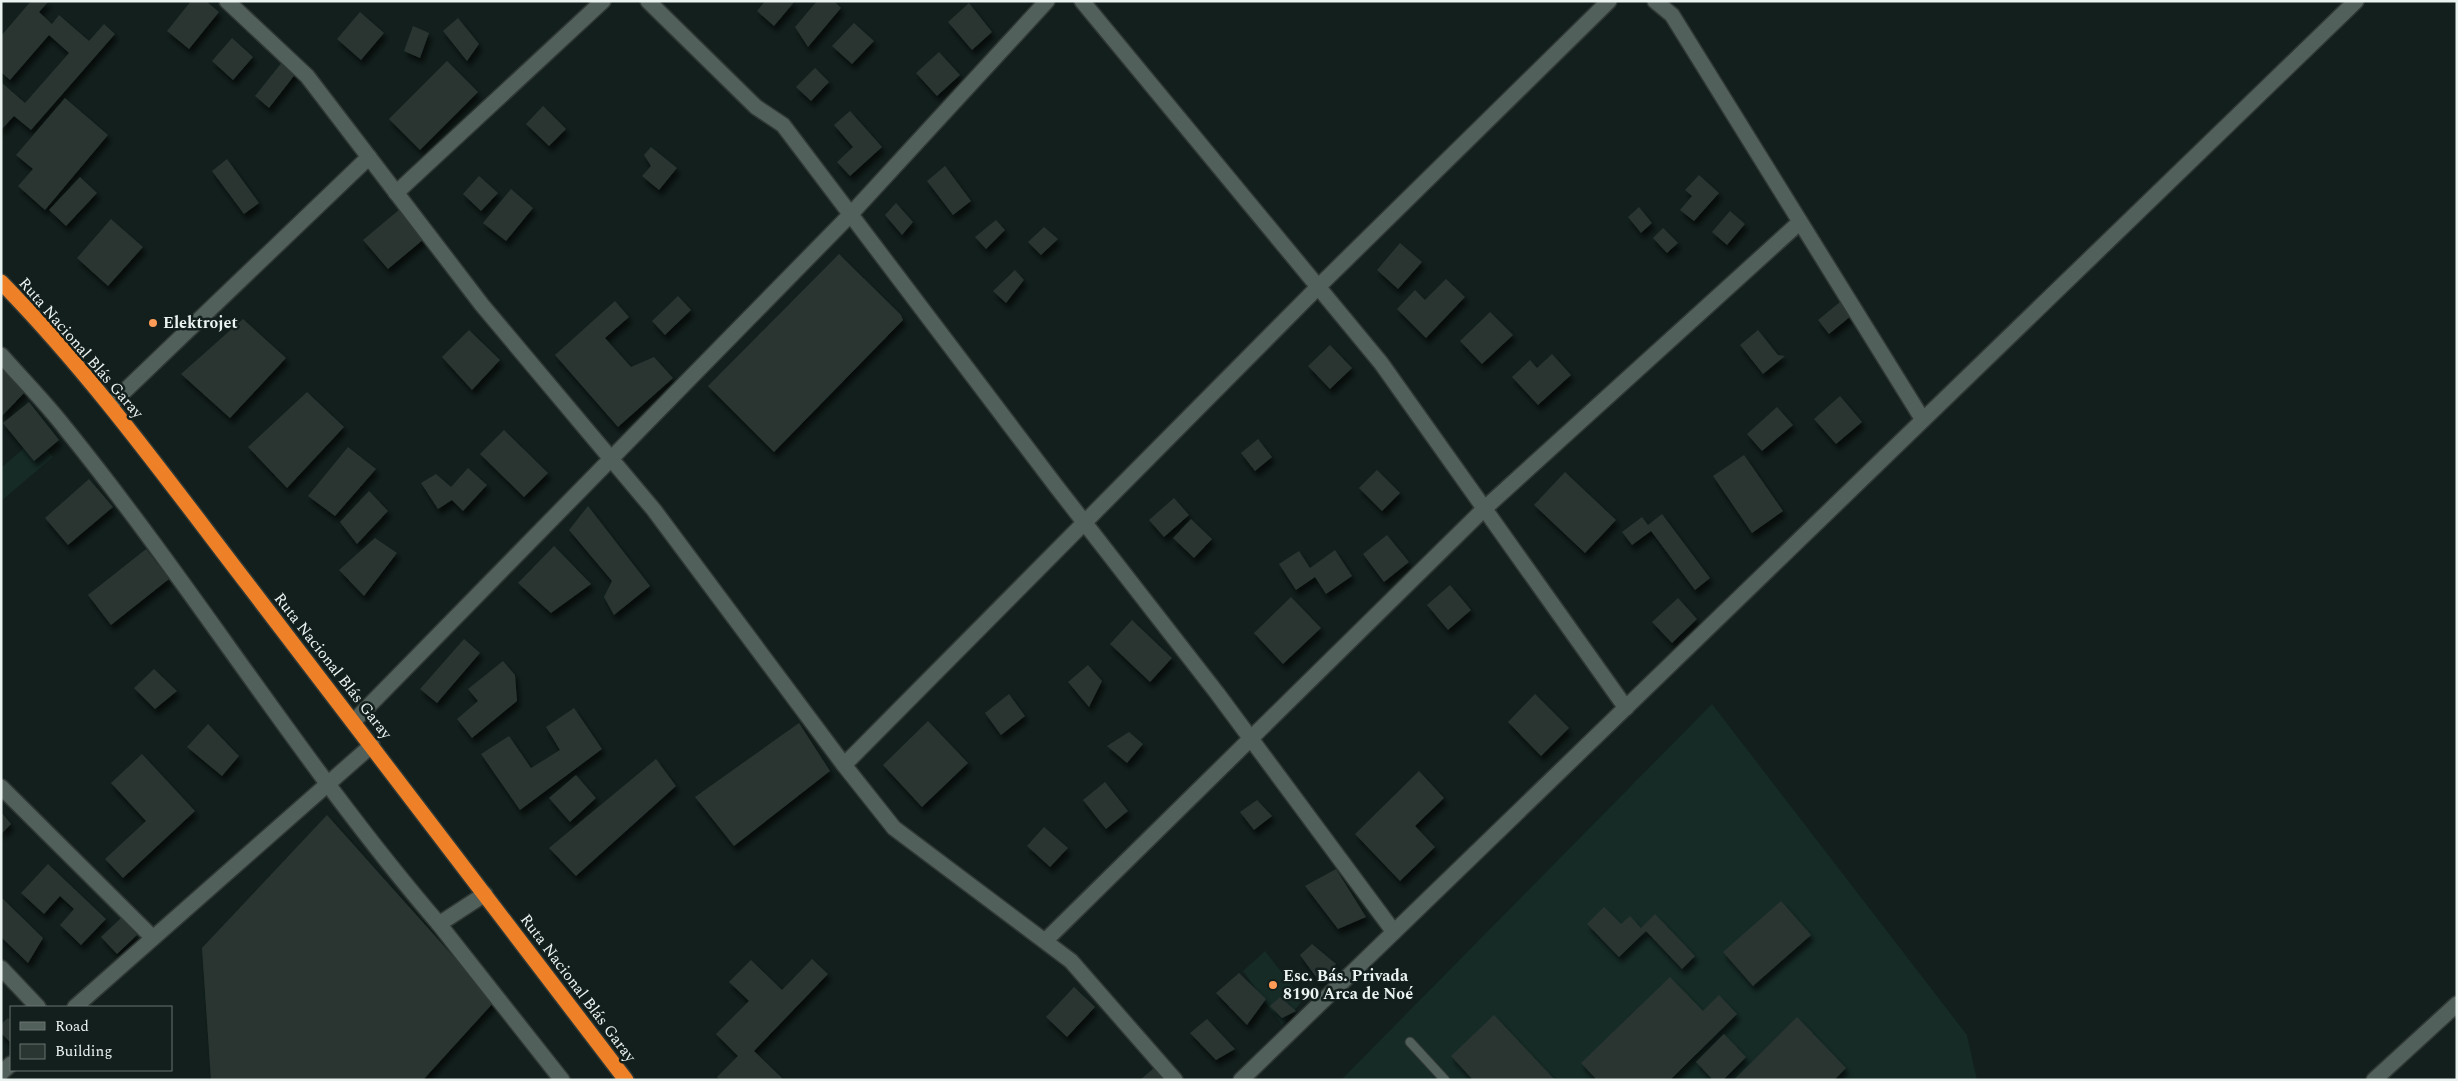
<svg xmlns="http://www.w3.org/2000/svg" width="2458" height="1081" viewBox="0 0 2458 1081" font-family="Spectral,serif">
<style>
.built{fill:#162b26}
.building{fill:#293632;filter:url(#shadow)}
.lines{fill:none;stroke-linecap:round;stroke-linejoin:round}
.lane-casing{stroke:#303835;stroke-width:11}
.street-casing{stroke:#303835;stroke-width:18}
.highway-casing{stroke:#303835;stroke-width:18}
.lane{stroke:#52605c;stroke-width:9}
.street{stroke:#52605c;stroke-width:15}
.highway{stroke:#ee8027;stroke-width:15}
.poi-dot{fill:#fe9c57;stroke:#121f1c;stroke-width:2}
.labels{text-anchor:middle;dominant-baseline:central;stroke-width:5;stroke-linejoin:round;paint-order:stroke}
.poi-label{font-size:16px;font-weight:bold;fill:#ebf3f1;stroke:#121f1c;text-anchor:start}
.street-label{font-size:16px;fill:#ebf3f1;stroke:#121f1c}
</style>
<defs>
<filter id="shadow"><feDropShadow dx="3" dy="5.5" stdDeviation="2.5" flood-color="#0009"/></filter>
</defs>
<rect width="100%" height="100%" fill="#121f1c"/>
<!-- built -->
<g class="built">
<path d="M 37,437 L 53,457 L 1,501 L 1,468 Z"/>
<path d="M 1712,704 L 1967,1035 L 1977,1080 L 1341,1080 Z"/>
<path d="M 1265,951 L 1303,1000 L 1282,1025 L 1243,971 Z"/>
</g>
<!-- building -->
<g class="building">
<path d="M 31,1 L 49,1 L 39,12 L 52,24 L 59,15 L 89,41 L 104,24 L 115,34 L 31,130 L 14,116 L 1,130 L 1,82 L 25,103 L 69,53 L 49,35 L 10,80 L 1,72 L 1,36 Z"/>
<path d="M 191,1 L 206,1 L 219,12 L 189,49 L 167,31 Z"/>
<path d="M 765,1 L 795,1 L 774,26 L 757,11 Z"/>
<path d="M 817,1 L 834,1 L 841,8 L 808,47 L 795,27 Z"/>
<path d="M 969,3 L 992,32 L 972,50 L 948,22 Z"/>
<path d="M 360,12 L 384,33 L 361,60 L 337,39 Z"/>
<path d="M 458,18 L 479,44 L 467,61 L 443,31 Z"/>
<path d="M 854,23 L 874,41 L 852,64 L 832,46 Z"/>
<path d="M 413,26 L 429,33 L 420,58 L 404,51 Z"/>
<path d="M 232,38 L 253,57 L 233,80 L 212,61 Z"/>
<path d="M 939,52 L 960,75 L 937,96 L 916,73 Z"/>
<path d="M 283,61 L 297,72 L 269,108 L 255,96 Z"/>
<path d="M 447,61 L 478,92 L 420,150 L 389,119 Z"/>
<path d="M 815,68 L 829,82 L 811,101 L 796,87 Z"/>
<path d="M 65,98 L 108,135 L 45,210 L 18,186 L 33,169 L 16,155 Z"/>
<path d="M 543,106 L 566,129 L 549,146 L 526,124 Z"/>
<path d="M 850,111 L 882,147 L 850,176 L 837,162 L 853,147 L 834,125 Z"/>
<path d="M 651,147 L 677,168 L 659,190 L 642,176 L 651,166 L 644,155 Z"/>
<path d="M 227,159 L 259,203 L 244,214 L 212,171 Z"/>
<path d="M 945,166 L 971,201 L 953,215 L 927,181 Z"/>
<path d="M 1699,175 L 1719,193 L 1694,221 L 1680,210 L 1692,196 L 1685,190 Z"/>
<path d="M 479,176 L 498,193 L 481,211 L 463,194 Z"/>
<path d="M 80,177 L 97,193 L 66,226 L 49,210 Z"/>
<path d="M 511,189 L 533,208 L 506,241 L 483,223 Z"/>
<path d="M 896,203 L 913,222 L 902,235 L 885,215 Z"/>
<path d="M 1639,207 L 1652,223 L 1641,233 L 1628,217 Z"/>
<path d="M 400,209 L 424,239 L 388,269 L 363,240 Z"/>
<path d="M 1730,211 L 1745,224 L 1727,245 L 1712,232 Z"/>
<path d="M 111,219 L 143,247 L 108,286 L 77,258 Z"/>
<path d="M 996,220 L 1005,230 L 986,249 L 975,237 Z"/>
<path d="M 1044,227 L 1058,239 L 1041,255 L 1028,242 Z"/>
<path d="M 1663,228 L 1678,243 L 1667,253 L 1653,238 Z"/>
<path d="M 1400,243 L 1422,262 L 1398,289 L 1377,270 Z"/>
<path d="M 839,254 L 901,315 L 903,320 L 774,452 L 708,386 Z"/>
<path d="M 1015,270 L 1024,280 L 1006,303 L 993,291 Z"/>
<path d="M 1446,279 L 1465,297 L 1426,338 L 1397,309 L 1415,290 L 1425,300 Z"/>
<path d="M 678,296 L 691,310 L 665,335 L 652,321 Z"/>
<path d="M 615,301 L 629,317 L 605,338 L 631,367 L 654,357 L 673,378 L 618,427 L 555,355 Z"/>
<path d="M 1840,302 L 1851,316 L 1829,334 L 1818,320 Z"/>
<path d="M 1490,312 L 1513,335 L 1482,364 L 1460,341 Z"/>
<path d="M 243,319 L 286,358 L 230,418 L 181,374 Z"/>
<path d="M 469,330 L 500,360 L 472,390 L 442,357 Z"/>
<path d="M 1758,330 L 1778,355 L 1785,356 L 1763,374 L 1740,345 Z"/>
<path d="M 1330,345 L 1352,368 L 1330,389 L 1308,366 Z"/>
<path d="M 1552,354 L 1571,375 L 1538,405 L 1512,377 L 1530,360 L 1537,368 Z"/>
<path d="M 1,367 L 26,391 L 1,417 Z"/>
<path d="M 307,392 L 344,427 L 287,488 L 248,447 Z"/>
<path d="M 1840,396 L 1862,422 L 1836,444 L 1814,419 Z"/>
<path d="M 29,402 L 59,440 L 34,461 L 3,423 Z"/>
<path d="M 1777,407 L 1793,425 L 1762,451 L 1747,434 Z"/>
<path d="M 504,430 L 548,473 L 524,497 L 480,454 Z"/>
<path d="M 1258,439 L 1272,457 L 1255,471 L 1241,453 Z"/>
<path d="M 348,447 L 376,469 L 335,516 L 308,496 Z"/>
<path d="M 1744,455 L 1783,511 L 1752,533 L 1713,476 Z"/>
<path d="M 468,468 L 487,485 L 463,511 L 452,500 L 438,509 L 421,483 L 436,474 L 451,487 Z"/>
<path d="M 1377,470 L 1400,493 L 1382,511 L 1359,488 Z"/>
<path d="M 1565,472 L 1616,520 L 1585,553 L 1534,505 Z"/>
<path d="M 89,479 L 113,507 L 68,545 L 45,518 Z"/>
<path d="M 369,491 L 388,511 L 357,544 L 340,522 Z"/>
<path d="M 1174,498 L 1189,515 L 1164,537 L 1149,520 Z"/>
<path d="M 588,506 L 650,586 L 614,615 L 604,597 L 612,581 L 569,530 Z"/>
<path d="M 1662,514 L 1710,578 L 1695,590 L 1651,531 L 1632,545 L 1622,532 L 1642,517 L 1648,525 Z"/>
<path d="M 1191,519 L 1212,539 L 1194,558 L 1173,538 Z"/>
<path d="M 1387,535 L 1409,562 L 1384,582 L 1363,554 Z"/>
<path d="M 375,538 L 397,553 L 364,596 L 339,570 Z"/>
<path d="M 554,546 L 591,584 L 551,613 L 518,583 Z"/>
<path d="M 146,549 L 169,579 L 111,625 L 88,595 Z"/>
<path d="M 1335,550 L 1352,576 L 1326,594 L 1315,577 L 1296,590 L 1279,564 L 1299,551 L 1310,568 Z"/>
<path d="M 1450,585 L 1471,610 L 1448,630 L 1427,605 Z"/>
<path d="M 1291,597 L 1321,628 L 1283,664 L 1254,633 Z"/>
<path d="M 1678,598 L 1697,619 L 1672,643 L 1652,622 Z"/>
<path d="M 1132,620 L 1172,658 L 1150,682 L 1110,644 Z"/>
<path d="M 464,639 L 480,653 L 437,703 L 420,689 Z"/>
<path d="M 503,661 L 515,675 L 517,701 L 472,738 L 457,719 L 478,701 L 468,689 Z"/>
<path d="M 1088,665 L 1102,681 L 1089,707 L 1068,682 Z"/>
<path d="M 154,669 L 177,691 L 155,709 L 134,688 Z"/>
<path d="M 1009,694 L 1025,716 L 1001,735 L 985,713 Z"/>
<path d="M 1535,694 L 1569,728 L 1541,756 L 1508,722 Z"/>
<path d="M 574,708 L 602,749 L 520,810 L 481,754 L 509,736 L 531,768 L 560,750 L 546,727 Z"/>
<path d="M 928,721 L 968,763 L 922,807 L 883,765 Z"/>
<path d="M 799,723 L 830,771 L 734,846 L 695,797 Z"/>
<path d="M 208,724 L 239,756 L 222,776 L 187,747 Z"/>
<path d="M 1129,732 L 1143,744 L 1127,763 L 1107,746 Z"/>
<path d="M 142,754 L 195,811 L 123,878 L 105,859 L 146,821 L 111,783 Z"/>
<path d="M 656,759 L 676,786 L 576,876 L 549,848 Z"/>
<path d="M 1419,771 L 1444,798 L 1415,826 L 1435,847 L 1400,881 L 1355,834 Z"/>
<path d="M 576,775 L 596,798 L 570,822 L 549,798 Z"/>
<path d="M 1105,782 L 1128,811 L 1106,829 L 1083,800 Z"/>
<path d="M 1257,800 L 1272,816 L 1254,830 L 1240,812 Z"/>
<path d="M 1,812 L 11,824 L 1,834 Z"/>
<path d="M 327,815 L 494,1002 L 423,1080 L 211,1080 L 202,948 Z"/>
<path d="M 1044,827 L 1068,848 L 1050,867 L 1027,846 Z"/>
<path d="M 48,864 L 106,919 L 81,945 L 60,925 L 74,909 L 60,896 L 44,914 L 21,893 Z"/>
<path d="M 1336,869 L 1366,917 L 1338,929 L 1305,886 Z"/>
<path d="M 1,897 L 43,938 L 28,963 L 1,937 Z"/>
<path d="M 1781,901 L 1811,935 L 1753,986 L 1723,952 Z"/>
<path d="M 1604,907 L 1621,924 L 1630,916 L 1641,928 L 1655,914 L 1695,956 L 1682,969 L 1646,931 L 1619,957 L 1587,924 Z"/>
<path d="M 121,918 L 137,935 L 117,954 L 101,937 Z"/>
<path d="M 1312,944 L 1336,964 L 1319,981 L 1300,955 Z"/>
<path d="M 812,959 L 828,974 L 754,1051 L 784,1080 L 720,1080 L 717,1077 L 738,1056 L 716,1034 L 749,1001 L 729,982 L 751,960 L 782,990 Z"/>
<path d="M 1239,973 L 1266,999 L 1247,1025 L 1216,993 Z"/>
<path d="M 1670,977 L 1703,1011 L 1719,995 L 1737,1014 L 1670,1080 L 1597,1080 L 1581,1063 Z"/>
<path d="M 1074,987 L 1095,1007 L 1067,1037 L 1046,1017 Z"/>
<path d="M 1280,997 L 1296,1011 L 1282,1018 L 1270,1006 Z"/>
<path d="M 1494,1015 L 1555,1080 L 1473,1080 L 1451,1056 Z"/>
<path d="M 1797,1017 L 1846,1068 L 1834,1080 L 1734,1080 Z"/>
<path d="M 8,1018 L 11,1021 L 11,1043 L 1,1033 L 1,1024 Z"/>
<path d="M 1207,1019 L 1235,1049 L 1216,1060 L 1190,1033 Z"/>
<path d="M 1724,1034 L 1746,1057 L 1723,1080 L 1713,1080 L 1696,1062 Z"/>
<path d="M 1154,1068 L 1164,1080 L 1140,1080 Z"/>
</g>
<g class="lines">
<!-- lane casing -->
<g class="lane-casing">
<path id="lane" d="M 1410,1042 L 1445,1080"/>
</g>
<!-- street casing -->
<g class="street-casing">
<g id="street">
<path d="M 227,1 L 307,76 L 482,305 L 654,510 L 844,765 L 894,828 L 1071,961 L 1175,1080"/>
<path d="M 648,1 L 756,107 L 783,125 L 1056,486 L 1217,693 L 1394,932"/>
<path d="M 1082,1 L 1381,363 L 1626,708"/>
<path d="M 1655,1 L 1672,15 L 1923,420"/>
<path d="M 396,193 L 603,1"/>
<path d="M 1,355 C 23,380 46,403 66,429 C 196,590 304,767 439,924 L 485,894"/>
<path d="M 110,405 L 369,157"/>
<path d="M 354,721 L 850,215 L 1047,1"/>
<path d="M 844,765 L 1318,287 L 1609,1"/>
<path d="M 1,787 L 153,938"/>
<path d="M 439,924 L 562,1080"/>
<path d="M 1045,941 L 1484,509 L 1800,222"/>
<path d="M 1,968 L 38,1007"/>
<path d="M 75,1007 L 372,745"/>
<path d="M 1,1073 L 11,1064"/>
<path d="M 1241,1080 L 2356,1"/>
<path d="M 2374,1080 L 2457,1004"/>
</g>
</g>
<!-- highway casing -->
<g class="highway-casing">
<path id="highway" d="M 1,282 C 93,376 169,482 249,586 C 376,750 501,915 626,1080"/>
</g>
<!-- lane -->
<use href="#lane" class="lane"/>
<!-- street -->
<use href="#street" class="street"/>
<!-- highway -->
<use href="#highway" class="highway"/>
</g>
<!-- markers -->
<g class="poi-dot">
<circle cx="153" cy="323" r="5"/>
<circle cx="1273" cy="985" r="5"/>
</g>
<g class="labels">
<!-- poi labels -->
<g class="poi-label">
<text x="163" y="323">Elektrojet</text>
<text x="1283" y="976">Esc. Bás. Privada<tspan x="1283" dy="18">8190 Arca de Noé</tspan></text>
</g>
<!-- street labels -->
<g class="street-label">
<text transform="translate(81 348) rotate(49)">Ruta Nacional Blás Garay</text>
<text transform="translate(333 666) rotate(52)">Ruta Nacional Blás Garay</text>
<text transform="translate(578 988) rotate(53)">Ruta Nacional Blás Garay</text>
</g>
</g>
<!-- border -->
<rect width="2458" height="1081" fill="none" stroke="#ebf3f1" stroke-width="5"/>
<!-- legend -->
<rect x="10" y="1006" width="162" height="65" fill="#121f1c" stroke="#697471"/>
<rect x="20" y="1022" width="25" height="8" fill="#52605c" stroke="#697471"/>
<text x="55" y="1031" font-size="15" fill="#ebf3f1">Road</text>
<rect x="20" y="1044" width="25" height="15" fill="#293632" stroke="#697471"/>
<text x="55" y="1056" font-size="15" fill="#ebf3f1">Building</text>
</svg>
